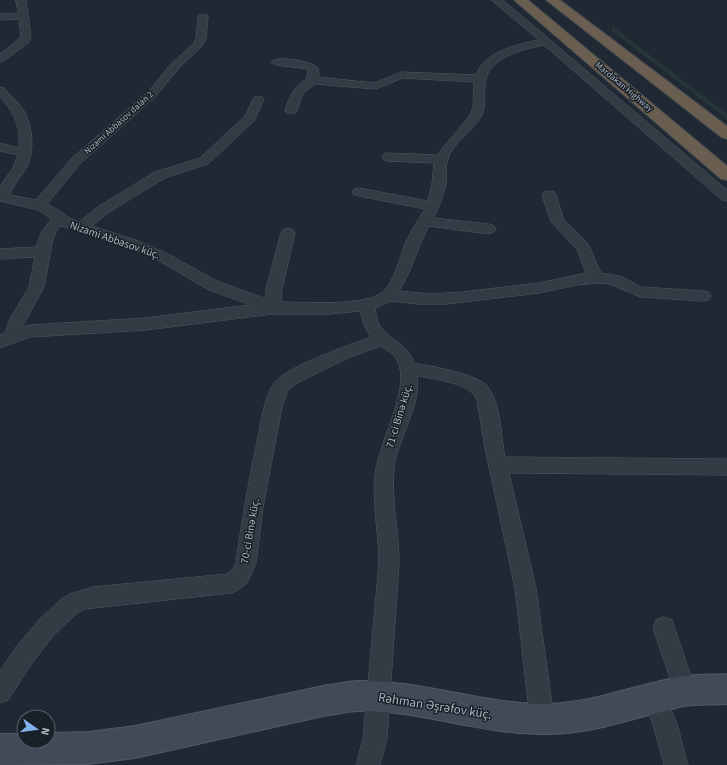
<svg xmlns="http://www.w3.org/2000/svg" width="727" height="765" viewBox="0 0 727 765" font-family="'Source Sans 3',sans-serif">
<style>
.green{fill:#243736}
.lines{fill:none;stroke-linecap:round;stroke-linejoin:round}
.street-casing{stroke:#505962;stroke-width:1}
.secondary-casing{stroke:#505962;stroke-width:2}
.highway-casing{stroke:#3d464e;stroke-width:2}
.street{fill:#333b44;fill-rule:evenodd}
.secondary{fill:#414a57;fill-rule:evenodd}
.highway{fill:#6a5e50;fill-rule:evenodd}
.labels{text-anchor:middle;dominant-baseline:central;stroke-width:3;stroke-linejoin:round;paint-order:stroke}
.far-street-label{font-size:9px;fill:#acb6c1;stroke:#182028}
.street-label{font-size:11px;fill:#acb6c1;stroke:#182028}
.near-street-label{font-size:13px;fill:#acb6c1;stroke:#182028}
</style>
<rect width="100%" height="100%" fill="#202933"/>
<!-- green -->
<path class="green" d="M 612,26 L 727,114 L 727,119 L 612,31 Z"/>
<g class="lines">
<!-- street casing -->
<g class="street-casing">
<g id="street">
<path d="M 16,0 L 26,0 L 31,37 L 28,43 L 4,61 L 0,62 L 0,54 L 21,37 L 19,19 L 0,20 L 0,14 L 18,13 Z"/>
<path d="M 492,0 L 503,0 L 727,190 L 727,201 L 722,200 L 544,45 C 521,50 487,57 485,85 C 484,95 486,106 482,115 C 474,131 452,143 448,159 C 445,166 447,175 446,183 C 444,195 439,207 433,218 L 489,224 L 494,226 L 496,229 L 494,232 L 489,234 L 429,226 C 417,247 412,271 399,291 L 432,294 L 462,292 L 539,283 L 586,273 L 577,249 L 551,222 L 542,195 L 544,192 L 549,191 L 554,192 L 556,195 L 564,220 L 588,244 L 601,273 L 620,276 L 641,287 L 703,291 L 708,292 L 711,296 L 708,300 L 703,301 L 641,297 L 609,284 L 598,283 L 577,285 L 539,293 L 447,304 L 417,304 L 391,301 L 375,308 C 376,314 377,321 380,326 C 389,341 406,341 414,363 C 430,366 478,374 487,386 C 502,405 500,435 505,457 L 727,459 L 727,475 L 509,473 L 536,588 L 554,719 L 550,727 L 542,731 L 534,727 L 530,719 L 515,588 L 485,448 L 477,400 C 471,383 434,379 417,376 C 421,408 398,437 394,468 C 391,499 399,531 399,563 L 387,739 L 380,765 L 356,765 L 363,739 L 379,563 C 379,534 372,504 375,475 C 378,443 412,388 397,360 C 394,354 386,350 381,346 L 350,357 L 297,383 L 288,390 L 282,407 L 263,507 L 256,563 L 247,583 L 238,590 L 231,593 L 84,609 L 75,615 L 53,636 L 32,663 L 8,700 L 0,703 L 0,671 L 16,647 L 38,621 L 60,600 L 70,594 L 93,587 L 227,574 L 233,569 L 236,562 C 242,520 249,478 258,437 C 261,422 265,393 275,382 C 286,367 351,344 371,337 L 364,325 L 360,311 L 330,314 L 273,314 L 146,330 L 30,337 L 0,348 L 0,335 L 5,333 L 10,319 L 29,287 L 35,257 L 0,259 L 0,249 L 36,247 L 42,231 L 52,219 L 38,210 L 0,201 L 0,186 L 13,168 L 18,155 L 0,151 L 0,143 L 19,148 C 20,125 15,114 0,97 L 0,87 L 4,88 C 10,96 19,102 24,111 C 33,128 35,152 26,168 C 21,178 13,184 10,195 L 36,200 L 72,158 L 148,92 L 171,64 L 194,43 L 196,38 L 198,17 L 199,15 L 207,15 L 208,17 L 206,38 L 202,46 L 179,68 L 156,96 L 80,164 L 47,204 C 59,209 67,218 79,222 L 99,206 L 155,172 L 200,158 L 245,116 L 254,97 L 262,97 L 264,99 L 254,121 L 208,164 L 165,178 L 109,212 L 92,226 L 138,241 L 166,253 L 217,281 L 266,299 L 266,289 L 281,233 L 283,230 L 288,228 L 293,230 L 295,233 L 282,289 L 281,302 C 304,302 367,307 384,291 C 394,281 400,257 405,244 C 410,232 418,220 425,209 L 359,196 L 354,195 L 352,192 L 354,189 L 359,188 L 428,201 L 432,184 L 434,163 L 388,161 L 384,160 L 382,157 L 384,154 L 388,153 L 437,155 L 470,115 L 473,107 L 474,82 L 403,78 L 375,89 L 315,84 L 303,93 L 297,111 L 295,113 L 287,113 L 285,111 C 289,97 294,86 307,79 L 308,69 L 276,65 L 271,62 C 276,55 313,61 318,68 L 319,77 L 374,83 L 402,72 L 476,75 C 485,51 516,45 538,40 ZM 61,226 L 128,247 L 156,259 L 207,289 L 250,305 L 146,318 L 30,325 L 22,327 L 44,287 L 53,239 L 56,232 Z"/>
<path d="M 664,617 L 672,620 L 696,691 L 693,699 L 685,702 L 677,699 L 653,628 L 656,620 Z"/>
<path d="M 655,687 L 663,691 L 677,724 L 688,765 L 664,765 L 653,724 L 643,699 L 647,691 Z"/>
</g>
</g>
<!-- secondary casing -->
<g class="secondary-casing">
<path id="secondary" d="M 727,674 L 727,704 C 713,705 698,704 684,706 C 674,708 663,712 652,714 C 616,724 580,735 542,734 C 480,734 420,710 358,711 C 348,711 338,714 328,715 L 135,758 L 88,764 L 0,765 L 0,734 L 24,734 L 24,741 L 48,741 L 48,733 L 88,732 L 135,726 L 328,685 C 338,684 348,681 358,681 C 420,680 480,703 542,704 C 594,704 635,684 685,676 C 698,674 713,675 727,674 Z"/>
</g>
<!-- highway casing -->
<g class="highway-casing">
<g id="highway">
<path d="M 514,0 L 528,0 L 727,166 L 727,180 L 721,179 Z"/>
<path d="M 546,0 L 560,0 L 727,126 L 727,139 L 721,137 Z"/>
</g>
</g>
<!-- street -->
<use href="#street" class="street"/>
<!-- secondary -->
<use href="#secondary" class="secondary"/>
<!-- highway -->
<use href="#highway" class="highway"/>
</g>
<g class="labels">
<!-- far-street labels -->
<g class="far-street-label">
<text transform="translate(624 87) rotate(40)">Mardakan Highway</text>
<text transform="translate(119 123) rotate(-42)">Nizami Abbasov dalan 2</text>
</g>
<!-- street labels -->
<g class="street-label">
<text transform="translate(115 240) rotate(19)">Nizami Abbasov küç.</text>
<text transform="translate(399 416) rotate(-73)">71-ci Binə küç.</text>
<text transform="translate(250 531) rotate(-80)">70-ci Binə küç.</text>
</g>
<!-- near-street labels -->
<g class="near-street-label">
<text transform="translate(435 706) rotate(9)">Rəhman Əşrəfov küç.</text>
</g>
</g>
<!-- north arrow -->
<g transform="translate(36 729) rotate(104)"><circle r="19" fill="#182028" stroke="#535c65"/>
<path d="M0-3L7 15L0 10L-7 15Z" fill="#82b3f0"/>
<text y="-6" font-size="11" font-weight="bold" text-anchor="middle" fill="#acb6c1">N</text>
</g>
</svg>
